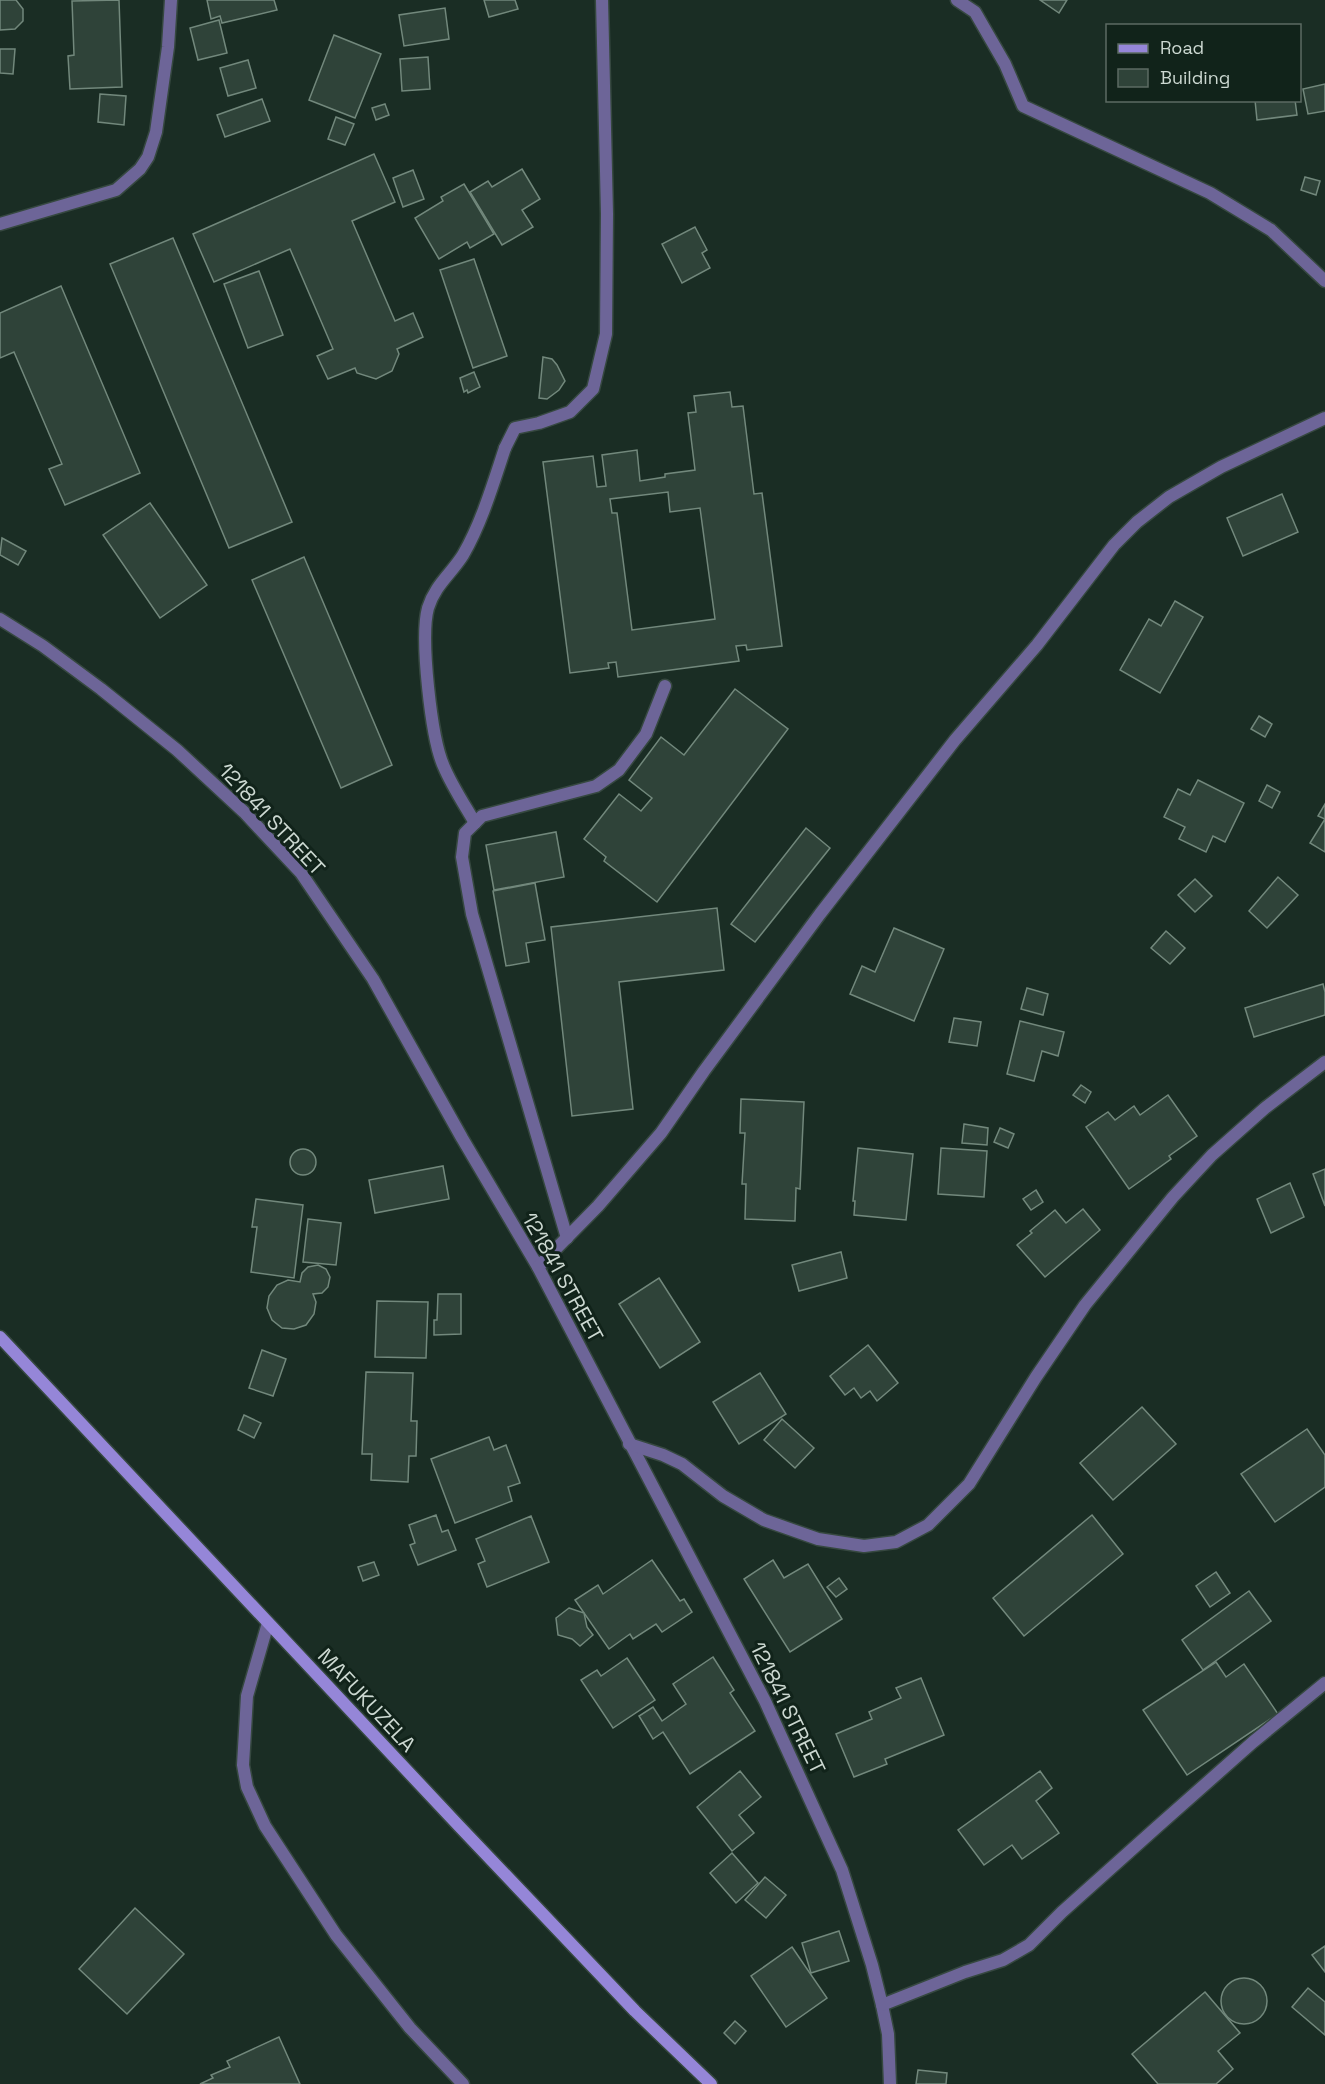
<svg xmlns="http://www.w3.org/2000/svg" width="1325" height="2084" viewBox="0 0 1325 2084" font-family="'Space Grotesk',sans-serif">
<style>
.building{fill:#2f4339;stroke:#72887c;stroke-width:1.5;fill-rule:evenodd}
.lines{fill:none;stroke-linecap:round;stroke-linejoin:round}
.service-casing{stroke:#364840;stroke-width:15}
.minor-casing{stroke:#364840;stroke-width:15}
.secondary-casing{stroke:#364840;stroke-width:15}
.service{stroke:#6d6598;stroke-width:12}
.minor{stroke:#6d6598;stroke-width:12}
.secondary{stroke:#9586d8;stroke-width:12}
.labels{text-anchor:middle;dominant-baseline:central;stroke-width:6;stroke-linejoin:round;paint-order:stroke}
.street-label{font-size:21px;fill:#ccd8d1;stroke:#11231a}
</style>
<rect width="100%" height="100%" fill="#1a2d24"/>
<!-- building -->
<g class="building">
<path d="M 0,0 L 16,0 L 23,9 L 23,21 L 15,29 L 0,30 Z"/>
<path d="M 119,0 L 122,87 L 70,89 L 68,56 L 74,55 L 72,1 Z"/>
<path d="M 207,0 L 274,0 L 277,10 L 222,23 L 220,16 L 211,19 Z"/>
<path d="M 484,0 L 515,0 L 518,9 L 489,17 Z"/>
<path d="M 1040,0 L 1067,0 L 1059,13 Z"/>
<path d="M 445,8 L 449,39 L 404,46 L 399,15 Z"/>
<path d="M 219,20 L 227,53 L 198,60 L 190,28 Z"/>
<path d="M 334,35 L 381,54 L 355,118 L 309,100 Z"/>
<path d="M 0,49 L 15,49 L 13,74 L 0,73 Z"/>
<path d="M 428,57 L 430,89 L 402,91 L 400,59 Z"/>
<path d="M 248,60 L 256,88 L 228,96 L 220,68 Z"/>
<path d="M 1325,84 L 1325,111 L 1308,114 L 1303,89 Z"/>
<path d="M 100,94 L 126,96 L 124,125 L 98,122 Z"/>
<path d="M 262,99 L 270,121 L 225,137 L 217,115 Z"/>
<path d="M 1255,100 L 1295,100 L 1297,115 L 1257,120 Z"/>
<path d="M 385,104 L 389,115 L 376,120 L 372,108 Z"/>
<path d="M 336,117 L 354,124 L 345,145 L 328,139 Z"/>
<path d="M 374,154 L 395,202 L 352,221 L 395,321 L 413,313 L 423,337 L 397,349 L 399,354 L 392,371 L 376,379 L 357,373 L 355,368 L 328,379 L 317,356 L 333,349 L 290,249 L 214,282 L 193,234 Z"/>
<path d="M 522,169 L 540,199 L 522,210 L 533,227 L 502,245 L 470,192 L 488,181 L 492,187 Z"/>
<path d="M 413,170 L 424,199 L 403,207 L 393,178 Z"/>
<path d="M 1305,177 L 1320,181 L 1316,195 L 1301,190 Z"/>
<path d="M 464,184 L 494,234 L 470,248 L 467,242 L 439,259 L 415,218 L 443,201 L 441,197 Z"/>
<path d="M 695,227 L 707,250 L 702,253 L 710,268 L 682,283 L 662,244 Z"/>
<path d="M 173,238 L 292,522 L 229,548 L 110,264 Z"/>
<path d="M 474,259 L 507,356 L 473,368 L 440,270 Z"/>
<path d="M 259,271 L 283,335 L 248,348 L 224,284 Z"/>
<path d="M 61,286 L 140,473 L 65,505 L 49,469 L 62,464 L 14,352 L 0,358 L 0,313 Z"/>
<path d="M 543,357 L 552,359 L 557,365 L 565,381 L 559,390 L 547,399 L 539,398 Z"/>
<path d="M 474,372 L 480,387 L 468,393 L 467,390 L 464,392 L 460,378 Z"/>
<path d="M 730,392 L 732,407 L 743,406 L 754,494 L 762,493 L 782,646 L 747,650 L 746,645 L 736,646 L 739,661 L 618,677 L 616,662 L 608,663 L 609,668 L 570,673 L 543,462 L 593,456 L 597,487 L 606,486 L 602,455 L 637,450 L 640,481 L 665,477 L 665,474 L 695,470 L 688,413 L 696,412 L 694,396 ZM 668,492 L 670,512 L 700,508 L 715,619 L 632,630 L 617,513 L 612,513 L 610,499 Z"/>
<path d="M 1282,494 L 1298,532 L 1243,556 L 1227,518 Z"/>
<path d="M 150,503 L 207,585 L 160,618 L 103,535 Z"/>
<path d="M 2,538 L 26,551 L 18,565 L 0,555 Z"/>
<path d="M 304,557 L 392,765 L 341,788 L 252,580 Z"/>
<path d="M 1175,601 L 1203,617 L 1160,693 L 1120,670 L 1149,619 L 1161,626 Z"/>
<path d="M 735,689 L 788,729 L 657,902 L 604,861 L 606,857 L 584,839 L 619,794 L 641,811 L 652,798 L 629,780 L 661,737 L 684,755 Z"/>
<path d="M 1259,716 L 1272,724 L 1265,737 L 1251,729 Z"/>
<path d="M 1198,780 L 1244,803 L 1225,842 L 1213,836 L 1206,852 L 1179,839 L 1185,827 L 1164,817 L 1178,789 L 1190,795 Z"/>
<path d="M 1267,785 L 1280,792 L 1272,808 L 1259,801 Z"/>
<path d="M 1325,804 L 1325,852 L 1310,843 L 1325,819 L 1318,816 Z"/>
<path d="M 806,828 L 830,848 L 755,942 L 731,924 Z"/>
<path d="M 556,832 L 564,877 L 494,890 L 486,845 Z"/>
<path d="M 1278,877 L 1298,895 L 1267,928 L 1249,911 Z"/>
<path d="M 1195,879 L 1212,896 L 1195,912 L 1178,895 Z"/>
<path d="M 535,883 L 545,940 L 526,943 L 529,962 L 506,966 L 493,891 Z"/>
<path d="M 717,908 L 724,970 L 619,982 L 633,1109 L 572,1116 L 551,927 Z"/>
<path d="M 894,928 L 944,949 L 914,1021 L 850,994 L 862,966 L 875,972 Z"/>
<path d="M 1166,931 L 1185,948 L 1170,964 L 1151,948 Z"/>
<path d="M 1323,984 L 1325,992 L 1325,1015 L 1254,1037 L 1245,1008 Z"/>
<path d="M 1027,988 L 1048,994 L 1043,1015 L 1021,1009 Z"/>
<path d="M 954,1018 L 981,1022 L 977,1046 L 949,1042 Z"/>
<path d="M 1020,1021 L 1064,1032 L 1058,1056 L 1042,1051 L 1034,1081 L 1007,1074 Z"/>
<path d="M 1081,1085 L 1091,1092 L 1085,1103 L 1073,1095 Z"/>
<path d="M 1168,1095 L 1197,1136 L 1169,1156 L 1171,1159 L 1129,1189 L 1086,1127 L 1108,1112 L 1115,1120 L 1134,1106 L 1140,1115 Z"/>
<path d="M 741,1099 L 804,1102 L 800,1189 L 796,1188 L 795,1221 L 745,1219 L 746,1184 L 742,1184 L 745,1133 L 740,1133 Z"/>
<path d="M 964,1124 L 988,1128 L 987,1145 L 962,1143 Z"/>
<path d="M 1000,1128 L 1014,1134 L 1008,1148 L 994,1142 Z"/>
<path d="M 858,1148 L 913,1154 L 906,1220 L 854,1215 L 855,1201 L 853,1201 Z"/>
<path d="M 941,1148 L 987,1151 L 984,1197 L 938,1194 Z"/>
<circle cx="303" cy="1162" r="13"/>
<path d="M 443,1166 L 449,1199 L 375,1213 L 369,1180 Z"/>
<path d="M 1325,1169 L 1325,1206 L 1313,1174 Z"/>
<path d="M 1290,1183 L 1304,1217 L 1271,1233 L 1257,1199 Z"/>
<path d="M 1036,1190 L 1043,1202 L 1031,1210 L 1023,1199 Z"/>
<path d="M 256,1199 L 303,1205 L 294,1278 L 251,1272 L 257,1227 L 252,1227 Z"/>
<path d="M 1083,1209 L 1100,1230 L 1045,1277 L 1017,1245 L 1032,1233 L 1030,1231 L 1055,1210 L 1066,1223 Z"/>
<path d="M 308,1219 L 341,1223 L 336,1265 L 303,1262 Z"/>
<path d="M 841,1252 L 847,1278 L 799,1291 L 792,1265 Z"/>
<path d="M 318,1265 L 326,1269 L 330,1277 L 328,1287 L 322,1293 L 313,1294 L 316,1302 L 314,1314 L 306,1325 L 294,1329 L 282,1328 L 272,1320 L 267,1308 L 269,1296 L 277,1285 L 288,1280 L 300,1282 L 302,1273 L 308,1267 Z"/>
<path d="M 659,1278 L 700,1342 L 660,1368 L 619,1304 Z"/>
<path d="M 438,1294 L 461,1294 L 461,1334 L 434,1335 L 434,1320 L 437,1320 Z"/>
<path d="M 377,1301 L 428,1302 L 426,1358 L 375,1357 Z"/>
<path d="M 868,1345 L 898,1383 L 877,1401 L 870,1391 L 861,1398 L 854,1388 L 845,1395 L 830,1376 Z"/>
<path d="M 262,1350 L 286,1359 L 273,1396 L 249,1388 Z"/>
<path d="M 366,1372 L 413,1373 L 411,1421 L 417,1421 L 416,1456 L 409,1456 L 408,1482 L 371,1480 L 372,1454 L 362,1454 Z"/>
<path d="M 760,1373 L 786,1414 L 739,1444 L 713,1402 Z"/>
<path d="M 1142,1407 L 1176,1444 L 1113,1500 L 1080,1463 Z"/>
<path d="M 244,1415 L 261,1423 L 254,1438 L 238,1430 Z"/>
<path d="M 782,1419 L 814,1448 L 795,1468 L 764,1440 Z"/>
<path d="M 1307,1429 L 1325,1455 L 1325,1487 L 1275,1522 L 1241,1474 Z"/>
<path d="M 489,1437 L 494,1450 L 506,1445 L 520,1483 L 508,1487 L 512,1501 L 455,1523 L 431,1459 Z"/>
<path d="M 436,1515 L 442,1532 L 448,1530 L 456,1550 L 418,1565 L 410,1545 L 415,1543 L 409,1525 Z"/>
<path d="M 1092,1515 L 1123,1554 L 1024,1636 L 993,1598 Z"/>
<path d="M 531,1516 L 549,1562 L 487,1587 L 478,1564 L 485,1561 L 476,1539 Z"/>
<path d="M 652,1560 L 680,1601 L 684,1599 L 692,1612 L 662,1632 L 656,1624 L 633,1639 L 630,1634 L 609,1649 L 575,1600 L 598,1585 L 603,1594 Z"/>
<path d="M 773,1560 L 784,1578 L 808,1564 L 842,1619 L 790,1652 L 744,1579 Z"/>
<path d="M 374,1562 L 379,1575 L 363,1581 L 358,1567 Z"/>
<path d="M 1216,1572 L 1230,1593 L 1210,1607 L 1196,1586 Z"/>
<path d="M 839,1578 L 847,1589 L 836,1597 L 827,1587 Z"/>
<path d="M 1249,1591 L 1271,1621 L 1203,1670 L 1182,1640 Z"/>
<path d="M 569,1608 L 584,1613 L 587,1627 L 593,1635 L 580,1646 L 572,1639 L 558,1635 L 556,1618 Z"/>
<path d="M 713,1657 L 734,1690 L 730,1693 L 755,1731 L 690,1774 L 663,1732 L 653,1739 L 639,1716 L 653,1707 L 662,1721 L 686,1704 L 673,1684 Z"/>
<path d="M 627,1658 L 655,1700 L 613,1728 L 581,1680 L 597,1670 L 601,1676 Z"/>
<path d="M 1216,1662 L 1226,1677 L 1244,1664 L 1278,1714 L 1187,1775 L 1143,1710 Z"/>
<path d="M 921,1678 L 944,1735 L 885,1759 L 887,1764 L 854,1777 L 836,1734 L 872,1719 L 869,1712 L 901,1698 L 896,1688 Z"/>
<path d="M 740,1771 L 761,1797 L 739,1815 L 754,1833 L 732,1851 L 697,1807 Z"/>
<path d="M 1040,1771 L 1052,1788 L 1036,1801 L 1059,1833 L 1022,1859 L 1012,1845 L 984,1865 L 958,1830 Z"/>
<path d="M 732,1853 L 758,1883 L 736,1903 L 710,1873 Z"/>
<path d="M 765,1877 L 786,1895 L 766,1918 L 745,1900 Z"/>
<path d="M 135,1908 L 184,1954 L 127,2014 L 79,1969 Z"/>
<path d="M 839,1931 L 849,1961 L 811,1973 L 802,1943 Z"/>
<path d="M 1325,1946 L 1325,1972 L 1312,1955 Z"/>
<path d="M 792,1947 L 827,1998 L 786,2027 L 751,1976 Z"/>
<circle cx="1244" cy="2001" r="23"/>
<path d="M 1308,1988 L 1325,2002 L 1325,2035 L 1292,2007 Z"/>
<path d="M 1205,1992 L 1240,2033 L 1218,2051 L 1233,2069 L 1216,2084 L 1158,2084 L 1132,2054 Z"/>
<path d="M 735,2021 L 746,2031 L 735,2044 L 724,2033 Z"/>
<path d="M 279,2037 L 300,2084 L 200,2084 L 213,2078 L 211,2075 L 230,2067 L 227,2061 Z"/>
<path d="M 918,2070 L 947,2073 L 946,2084 L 916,2084 Z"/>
</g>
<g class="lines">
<!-- service casing -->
<g class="service-casing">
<g id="service">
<path d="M 475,823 C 464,804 452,786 444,767 C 431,739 420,637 428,608 C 435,585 451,574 463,555 C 482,522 493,484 505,448"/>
<path d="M 567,1238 L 472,914 L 462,857 L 465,833 L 482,816 L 596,786 L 619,770 L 646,734 L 665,686"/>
<path d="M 268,1623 L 247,1696 L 243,1765 L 247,1787 L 265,1826 L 336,1935 L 410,2028 L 463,2084"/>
</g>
</g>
<!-- minor casing -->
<g class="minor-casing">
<g id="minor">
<path d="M 957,0 L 975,12 L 1005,64 L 1023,106 L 1210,193 L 1271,230 L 1325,281"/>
<path d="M 0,224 L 116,190 L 140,169 L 148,157 L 156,132 L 168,47 L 171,0"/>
<path d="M 505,448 L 515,428 L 539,423 L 570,412 L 593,389 L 606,334 L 607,214 L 602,0"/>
<path d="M 0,619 L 43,646 L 101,689 L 177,750 L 244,812 L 301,873 L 373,979 L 462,1138 L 538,1267 L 765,1701 L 842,1870 L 872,1965 L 882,2005 L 888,2034 L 890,2084"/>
<path d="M 538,1267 L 598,1206 L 661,1133 L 704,1071 L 820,914 L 955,740 L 1037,645 L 1114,545 L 1137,522 L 1169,497 L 1221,467 L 1325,418"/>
<path d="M 629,1444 L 663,1455 L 682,1464 L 723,1496 L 764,1520 L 818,1539 L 864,1546 L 896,1542 L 928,1525 L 969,1484 L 1036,1377 L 1085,1305 L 1173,1197 L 1212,1155 L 1265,1108 L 1325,1062"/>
<path d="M 882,2005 L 965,1972 L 1003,1960 L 1029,1945 L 1062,1912 L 1157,1827 L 1253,1742 L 1325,1683"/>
</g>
</g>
<!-- secondary casing -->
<g class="secondary-casing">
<path id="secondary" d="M 0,1337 L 459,1826 L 635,2011 L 711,2084"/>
</g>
<!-- service -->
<use href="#service" class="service"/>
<!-- minor -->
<use href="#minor" class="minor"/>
<!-- secondary -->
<use href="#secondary" class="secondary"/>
</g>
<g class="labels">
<!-- street labels -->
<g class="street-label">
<text transform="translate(272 819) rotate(47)">121841 STREET</text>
<text transform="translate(563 1277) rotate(61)">121841 STREET</text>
<text transform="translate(367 1700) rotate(47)">MAFUKUZELA</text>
<text transform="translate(788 1708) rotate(64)">121841 STREET</text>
</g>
</g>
<!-- legend -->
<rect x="1106" y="24" width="195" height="78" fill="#11231a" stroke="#5c6b63" stroke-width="1.5"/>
<rect x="1118" y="44" width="30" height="9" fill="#9586d8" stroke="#5c6b63" stroke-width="1.5"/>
<text x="1160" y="54" font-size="18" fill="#ccd8d1">Road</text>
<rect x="1118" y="69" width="30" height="18" fill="#2f4339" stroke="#5c6b63" stroke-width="1.5"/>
<text x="1160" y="84" font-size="18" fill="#ccd8d1">Building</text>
</svg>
